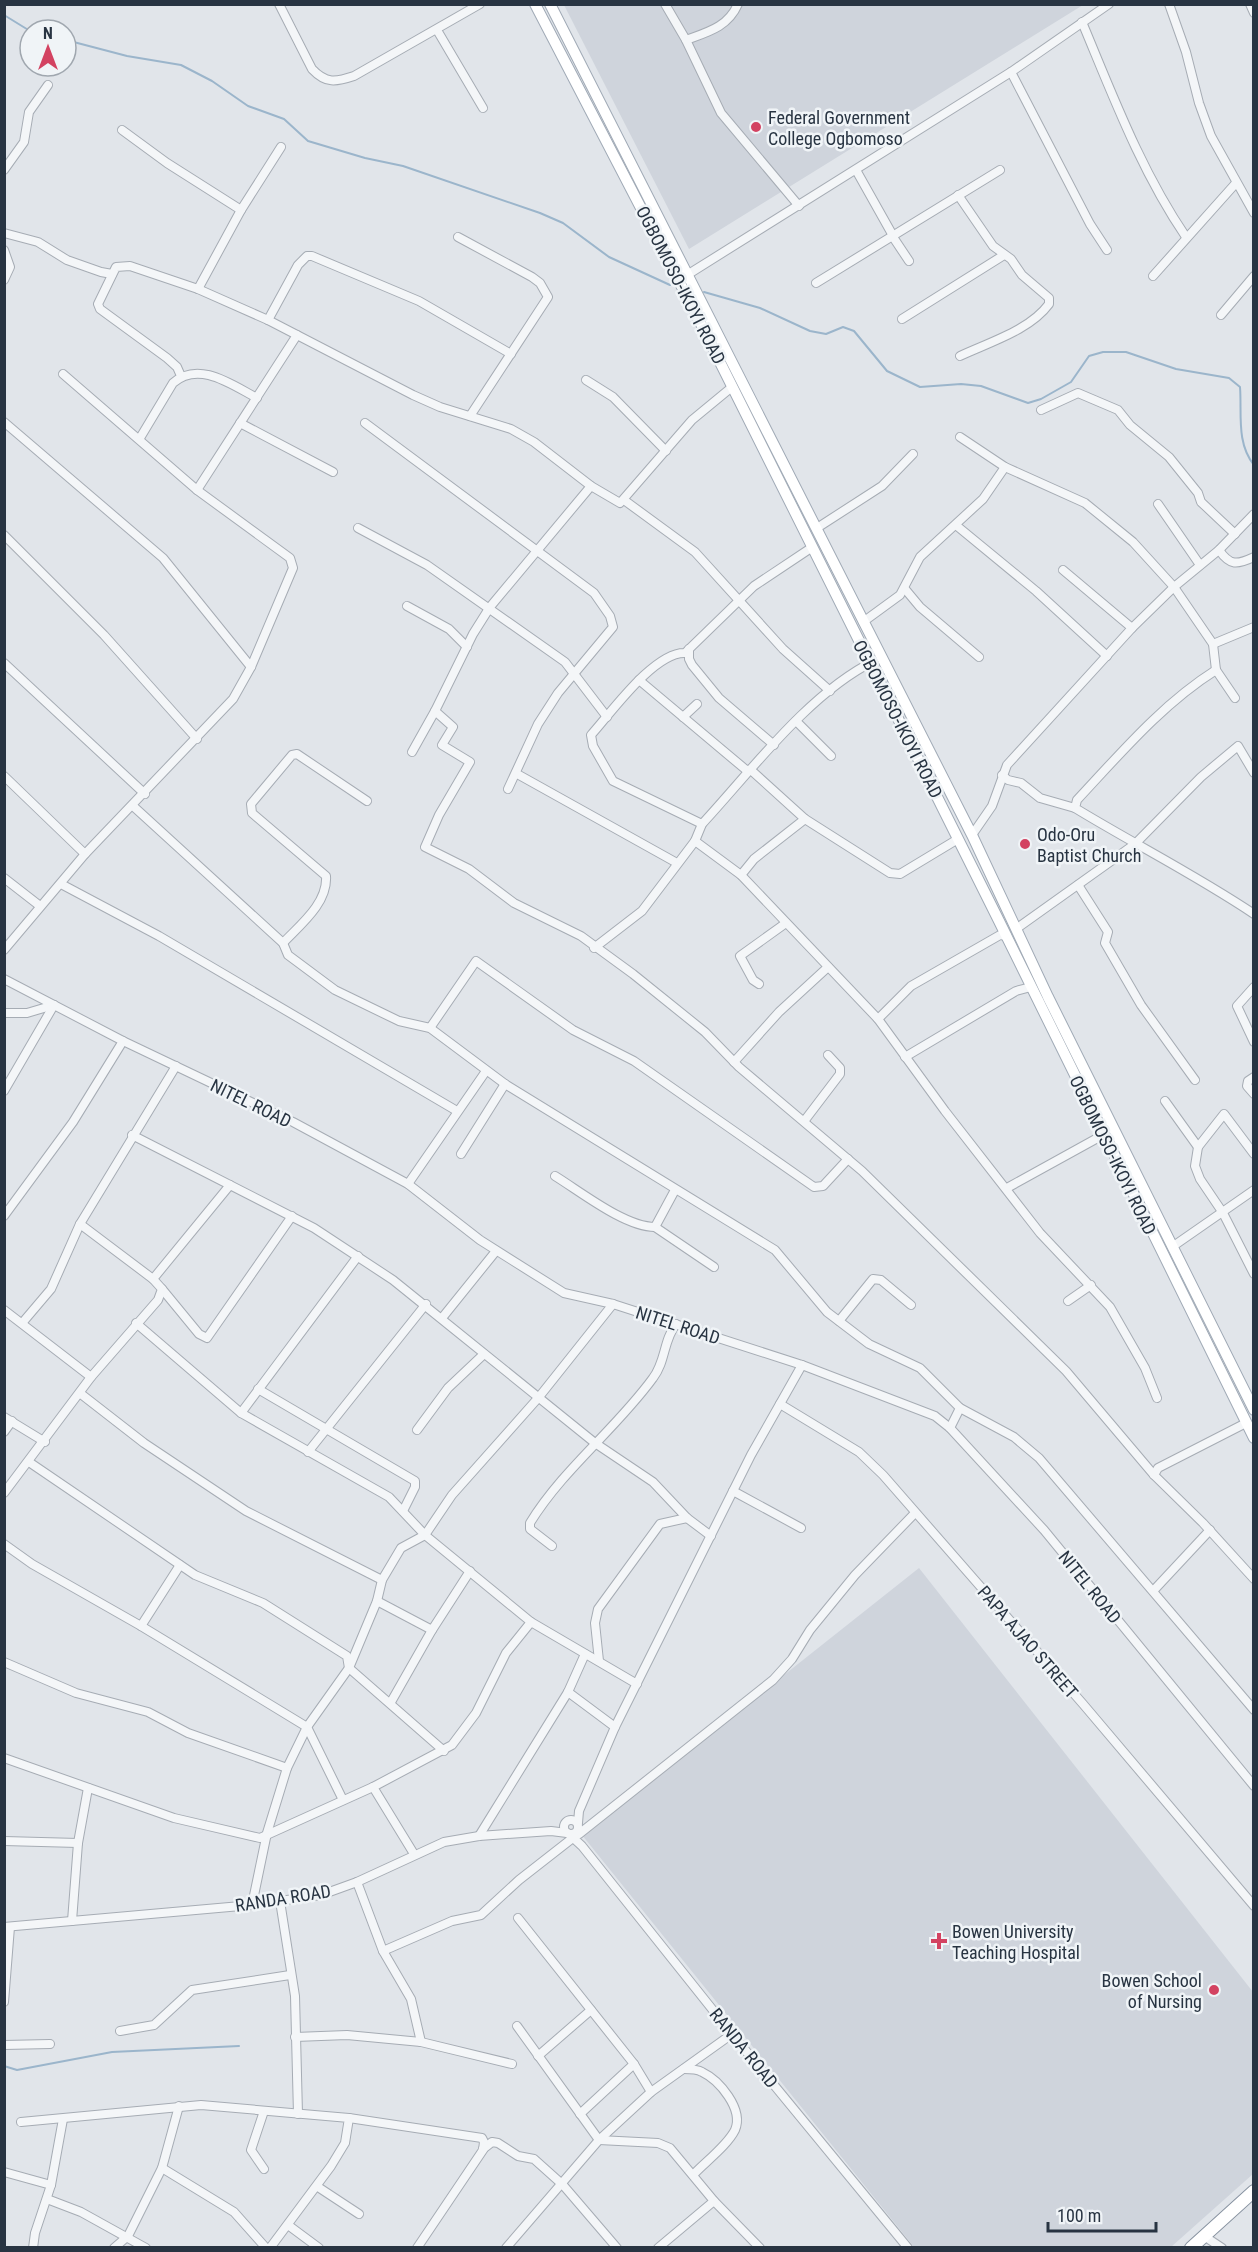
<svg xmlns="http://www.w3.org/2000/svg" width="1258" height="2252" viewBox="0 0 1258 2252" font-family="'Roboto Condensed',sans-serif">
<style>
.built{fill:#cfd4dc}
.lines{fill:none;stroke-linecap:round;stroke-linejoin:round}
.stream{stroke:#9bb5cb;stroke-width:2}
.minor-casing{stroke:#a6acb4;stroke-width:10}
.major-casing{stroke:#a0aab6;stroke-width:12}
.highway-casing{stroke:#8893a1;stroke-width:14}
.minor{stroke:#f4f6f8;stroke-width:8}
.major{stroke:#fff;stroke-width:10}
.highway{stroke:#fff;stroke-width:12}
.poi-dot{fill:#d34261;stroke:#f0f4f7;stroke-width:2}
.labels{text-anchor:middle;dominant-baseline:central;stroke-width:5;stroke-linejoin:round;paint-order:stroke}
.poi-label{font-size:18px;fill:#283442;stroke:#f0f4f7;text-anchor:start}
.street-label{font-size:18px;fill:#283442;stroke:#f0f4f7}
</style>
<rect width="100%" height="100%" fill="#e1e5ea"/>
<!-- built -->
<g class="built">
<path d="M 564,5 L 1083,5 L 689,249 Z"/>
<path d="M 919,1568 L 1253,1992 L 1253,2174 L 1171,2247 L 914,2247 L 582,1835 Z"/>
</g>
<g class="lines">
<!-- stream -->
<g class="stream">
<path d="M 4,15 L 30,31"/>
<path d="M 66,40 L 127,56 L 181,65 L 212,81 L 248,106 L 284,119 L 308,141 L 365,158 L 403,166 L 540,213 L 563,223 L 609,257 L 670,285"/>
<path d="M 704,292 L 760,308 L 810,331 L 826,334 L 843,327 L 854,331 L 887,371 L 920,387 L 961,384 L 981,386 L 1028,403 L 1041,399 L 1071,382 L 1089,356 L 1103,352 L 1126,352 L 1176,369 L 1229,378 L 1240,387 C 1242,413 1236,443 1254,465"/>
<path d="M 4,2066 L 17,2070 L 112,2052 L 239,2046"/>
</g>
<!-- minor casing -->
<g class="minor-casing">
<g id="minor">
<path d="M 279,4 L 312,69 C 326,84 336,82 354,76 L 480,4"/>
<path d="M 665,4 L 686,40 L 721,113 L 799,206"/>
<path d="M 1169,4 L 1186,52 L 1199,103 L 1211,136 L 1254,213"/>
<path d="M 1250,4 L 1254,13"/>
<path d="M 1082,22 C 1113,96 1141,171 1186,237"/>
<path d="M 437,30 L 483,108"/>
<path d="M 686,40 C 708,32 728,27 738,4"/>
<path d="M 1011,72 L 1090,224 L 1107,250"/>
<path d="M 122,130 L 167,163 L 241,210 L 198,289"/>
<path d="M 4,170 L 24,142 L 29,112 L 48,85"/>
<path d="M 856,170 L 892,234"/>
<path d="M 958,195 L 993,246 L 1011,259 L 1022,275 L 1049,298 L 1049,304 C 1030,330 990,342 960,356"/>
<path d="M 241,210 L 281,147"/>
<path d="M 4,233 L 38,242 L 67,260 L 101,272 L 112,274"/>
<path d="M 458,237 L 532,277 L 540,283 L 548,297 L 470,416"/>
<path d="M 893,237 L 909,261"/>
<path d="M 4,250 L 10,267 L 4,280"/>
<path d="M 687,275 L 1011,72 L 1109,4"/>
<path d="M 1153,276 L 1236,183"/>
<path d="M 816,283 L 1000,170"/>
<path d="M 1221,315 L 1254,276"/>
<path d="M 902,319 L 1004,255"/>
<path d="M 268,320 L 298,265 L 307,256 L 312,256 L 419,301 L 511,354"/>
<path d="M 181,376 L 177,367 L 167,358 L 100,309 L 98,304 L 116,267 L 130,266 L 198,289 L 268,320 L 413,395 L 440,407 L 511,429 L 534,442 L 591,486 L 620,503 L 692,420 L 732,387"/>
<path d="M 586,380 L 613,397 L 666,451"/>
<path d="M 1041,410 L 1078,393 L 1118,410 L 1130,425 L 1169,457 L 1198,493 L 1201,502 L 1235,534"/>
<path d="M 4,422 L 163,558 L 251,667"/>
<path d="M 240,423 L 333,472"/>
<path d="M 365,423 L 594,593 L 610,616 L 613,627 L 558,693 L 538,724 L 508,789"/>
<path d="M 960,437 L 1005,467 L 1085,503 L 1133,542 L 1174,587 L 1213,644 L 1216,670 L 1235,698"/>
<path d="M 140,438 L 173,383 C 199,360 232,385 257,398"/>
<path d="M 591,486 L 490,607 L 473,634 L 435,711 L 453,727 L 442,745 L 470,762 L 439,815 L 425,847 L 469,869 L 514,903 L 581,936 L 633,974 L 705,1032 L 739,1067 L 862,1171 L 1066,1371 L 1154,1475 L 1203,1523 L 1254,1579"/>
<path d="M 197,490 L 297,335"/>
<path d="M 624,500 L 695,552 L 783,649 L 830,691"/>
<path d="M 1158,504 L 1200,565"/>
<path d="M 957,526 L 1036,591 L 1107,656"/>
<path d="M 358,528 L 427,565 L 565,662 L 607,717"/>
<path d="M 817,528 L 882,486 L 913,454"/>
<path d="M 4,535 L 104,635 L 197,739"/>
<path d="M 1219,550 C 1230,566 1237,565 1254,557"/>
<path d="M 1063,570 L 1132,628"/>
<path d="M 905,589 L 920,607 L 979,657"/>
<path d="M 407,606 L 449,629 L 467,647"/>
<path d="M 863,622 L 900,595 L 920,557 L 983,499 L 1005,467"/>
<path d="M 1213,644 L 1254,627"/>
<path d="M 689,649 L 689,659 L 692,665 L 719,698 L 774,745"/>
<path d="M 4,663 L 145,794"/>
<path d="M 1216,670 C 1162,704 1120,754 1077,800 L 1075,808 C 1134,844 1196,875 1254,914"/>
<path d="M 639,680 L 745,769 L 752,771 L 805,819 L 890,873 L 900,874 L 958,839"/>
<path d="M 683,717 L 697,704"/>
<path d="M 796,721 L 831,756"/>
<path d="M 412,752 L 435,711"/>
<path d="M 519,775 L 677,863"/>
<path d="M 1002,775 L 1008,780 L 1021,783 L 1040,798 L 1075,808"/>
<path d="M 4,776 L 85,854"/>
<path d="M 133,806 L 283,943 L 288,955 L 335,990 L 399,1021 L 430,1028 L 505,1084 L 775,1250 L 827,1312 L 869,1344 L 920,1368 L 960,1408"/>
<path d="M 702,824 L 613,781 L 593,746 L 591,735 C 611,713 654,652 685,653 L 754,586 L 811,548"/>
<path d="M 972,835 L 992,806 L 1007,765 L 1132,628 L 1174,587 L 1219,550 L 1254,514"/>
<path d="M 695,841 L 741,875 L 878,1019 L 945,1111 L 1040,1233 L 1110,1307 L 1145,1368 L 1157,1398"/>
<path d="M 741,875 L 754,859 L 805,819"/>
<path d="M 4,878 L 40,906"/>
<path d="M 61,884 L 159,936 L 457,1111"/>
<path d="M 1078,885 L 1108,932 L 1105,943 L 1141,1005 L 1195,1080"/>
<path d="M 1016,929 L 1135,844 L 1201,777 L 1238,746 L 1254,773"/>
<path d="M 283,943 C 300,925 328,903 326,876 L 252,813 L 251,804 L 292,755 L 297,754 L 367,801"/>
<path d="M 594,948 L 642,911 L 695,841 L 702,824 C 751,771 809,693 874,661"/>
<path d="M 4,950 L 85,854 L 233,699 L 251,667 L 293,568 L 290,558 L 197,490 L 63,374"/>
<path d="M 4,979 L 123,1041 L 293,1122 L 408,1184 L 480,1240 L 564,1293 L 613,1304 L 802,1365 L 935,1416 L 950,1428 L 1044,1530 L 1254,1786"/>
<path d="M 759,984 L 753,980 L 740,956 L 786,923"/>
<path d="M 1254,987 L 1237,1006 L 1254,1042"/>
<path d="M 4,1013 L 27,1013 L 54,1005"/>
<path d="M 878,1019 L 911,986 L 1000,935 L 1007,936"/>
<path d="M 430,1028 L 476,961 L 573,1030 L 634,1061 L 814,1187 L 823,1186 L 848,1159"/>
<path d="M 905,1057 L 1016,991 L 1031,987"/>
<path d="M 734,1062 L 779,1012 L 828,967"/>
<path d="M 1254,1077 L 1248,1081 L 1247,1086 L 1254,1094"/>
<path d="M 4,1091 L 54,1005"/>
<path d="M 1165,1101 L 1198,1147"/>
<path d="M 805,1120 L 840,1074 L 840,1068 L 828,1055"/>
<path d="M 132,1135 L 314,1228 L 393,1280 L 595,1443 L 653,1482 L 687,1518 L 711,1536"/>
<path d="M 461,1154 L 505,1084"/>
<path d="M 1254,1154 L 1224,1114 L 1198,1147 L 1195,1166 L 1200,1179 L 1223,1213 L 1254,1274"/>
<path d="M 555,1176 C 581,1192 625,1227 655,1227 L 714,1267"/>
<path d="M 408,1184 L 486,1071"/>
<path d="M 1007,1188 L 1103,1135"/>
<path d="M 4,1216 L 73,1122 L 123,1041"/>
<path d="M 80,1224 L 153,1279"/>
<path d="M 655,1227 L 675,1190"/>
<path d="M 1172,1247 L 1254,1190"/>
<path d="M 162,1289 L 199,1334 L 207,1338 L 292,1216"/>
<path d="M 1068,1301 L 1091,1285"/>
<path d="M 4,1310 L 91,1377"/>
<path d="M 442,1318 L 496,1251"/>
<path d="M 839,1321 L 873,1279 L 881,1280 L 911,1305"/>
<path d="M 23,1322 L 51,1289 L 80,1224 L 176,1066"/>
<path d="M 136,1323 L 241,1413 L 389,1497 L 425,1535 L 531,1622 L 637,1684"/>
<path d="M 258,1389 L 415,1481 L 415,1487 L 403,1511"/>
<path d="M 81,1394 L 144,1443 L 246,1511 L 382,1580"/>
<path d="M 780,1404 L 859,1452 L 883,1475 L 1083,1704 L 1254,1906"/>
<path d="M 241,1413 L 358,1256"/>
<path d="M 4,1417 L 45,1442"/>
<path d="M 950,1428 L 960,1408 L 1014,1437 L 1039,1458 L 1254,1710"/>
<path d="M 417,1430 L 448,1388 L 484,1354"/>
<path d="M 4,1432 L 12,1421"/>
<path d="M 308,1452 L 426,1304"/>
<path d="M 29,1462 L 195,1575 L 263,1603 L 347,1656 L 349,1668 L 444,1751"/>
<path d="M 1154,1475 L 1158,1468 L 1246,1423"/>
<path d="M 733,1491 L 801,1528"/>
<path d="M 4,1493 L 91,1377 L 158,1300 L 162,1289 L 153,1279 L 230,1185"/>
<path d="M 4,1544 L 32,1564 L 141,1626 L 307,1727 L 343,1800"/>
<path d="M 552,1546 L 530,1529 L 530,1523 C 563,1469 616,1429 653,1378 C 666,1361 663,1341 676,1324"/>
<path d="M 1154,1590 L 1210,1530"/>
<path d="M 377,1601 L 432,1630 L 470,1571"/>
<path d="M 141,1626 L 180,1565"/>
<path d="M 599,1661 L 595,1623 L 598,1609 L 660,1524 L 687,1518"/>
<path d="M 4,1662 L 76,1693 L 148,1712 L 188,1733 L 287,1768"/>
<path d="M 568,1692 L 615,1727"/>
<path d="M 391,1702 L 432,1630"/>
<path d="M 4,1758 L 174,1818 L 260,1838 L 373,1787 L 452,1745 L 476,1713 L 506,1653 L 531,1622"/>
<path d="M 373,1787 L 414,1854"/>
<circle cx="571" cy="1827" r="7"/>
<path d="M 578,1823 L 579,1811 L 615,1727 L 751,1455 L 802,1365"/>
<path d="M 569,1834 L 582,1846 L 732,2034 L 908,2248"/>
<path d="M 579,1834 L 773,1680 L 792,1659 L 810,1630 L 855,1575 L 915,1513"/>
<path d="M 479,1836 L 568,1692 L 585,1654"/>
<path d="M 4,1841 L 78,1843"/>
<path d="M 357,1882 L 383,1951 L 411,1999 L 421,2042"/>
<path d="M 280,1901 L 295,1996 L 298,2114"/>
<path d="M 252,1905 L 267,1833 L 287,1768 L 307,1727 L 349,1668 L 377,1601 L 382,1580 L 401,1548 L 425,1535 L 452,1495 L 539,1397 L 613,1304"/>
<path d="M 518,1918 L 634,2064 L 651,2092"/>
<path d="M 72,1921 L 78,1843 L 88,1788"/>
<path d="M 4,1927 L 252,1905 L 321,1895 L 357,1882 L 444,1842 L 479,1836 L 551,1831 L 567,1833"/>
<path d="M 383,1951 L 452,1921 L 481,1915 L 519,1880 L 574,1837"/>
<path d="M 4,2002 L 10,1927"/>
<path d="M 517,2026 L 599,2140 L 658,2143 L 670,2148 L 714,2201 L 760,2248"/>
<path d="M 120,2031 L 154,2025 L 192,1990 L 290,1975"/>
<path d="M 295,2037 L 347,2035 L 421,2042 L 512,2064"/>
<path d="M 4,2045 L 50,2044"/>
<path d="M 538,2056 L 591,2010"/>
<path d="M 684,2069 C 690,2069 697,2069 702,2072 C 719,2080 744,2109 735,2130 C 727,2146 705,2162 693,2175"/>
<path d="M 264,2111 L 251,2150 L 264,2169"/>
<path d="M 580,2114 L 634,2064"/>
<path d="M 349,2118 L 482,2138 L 484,2142 L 483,2150 L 417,2248"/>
<path d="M 21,2122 L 201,2105 L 349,2118 L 345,2143 L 331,2166 L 270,2248"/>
<path d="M 483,2149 L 492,2142 L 498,2143 L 518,2156 L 534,2159 L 563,2185 L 617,2248"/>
<path d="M 162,2168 L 234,2212 L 266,2248"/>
<path d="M 4,2172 L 51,2185"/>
<path d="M 318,2187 L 359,2214"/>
<path d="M 47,2199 L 81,2212 L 146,2248"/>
<path d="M 288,2225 L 319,2248"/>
<path d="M 1204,2236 L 1222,2248"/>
<path d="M 33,2248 L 35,2233 L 51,2185 L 63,2119"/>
<path d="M 114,2248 L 128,2236 L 162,2168 L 179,2106"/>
<path d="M 506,2248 L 599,2140 L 651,2092 L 732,2034"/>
<path d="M 658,2248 L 714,2201"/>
</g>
</g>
<!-- major casing -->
<g class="major-casing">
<g id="major">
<path d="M 535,4 L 696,314 L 999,921 L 1254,1438"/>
<path d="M 550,4 L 972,835 L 1048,997 L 1254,1410"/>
</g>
</g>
<!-- highway casing -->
<g class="highway-casing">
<path id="highway" d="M 1191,2248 L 1254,2191"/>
</g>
<!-- minor -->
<use href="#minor" class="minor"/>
<!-- major -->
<use href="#major" class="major"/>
<!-- highway -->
<use href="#highway" class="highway"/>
</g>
<!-- markers -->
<g class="poi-dot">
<circle cx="756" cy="127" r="6"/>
<circle cx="1025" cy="844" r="6"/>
<path d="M936 1932h6v6h6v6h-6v6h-6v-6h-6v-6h6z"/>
<circle cx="1214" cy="1990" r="6"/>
</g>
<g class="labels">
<!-- poi labels -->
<g class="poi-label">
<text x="768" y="117">Federal Government<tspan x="768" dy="21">College Ogbomoso</tspan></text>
<text x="1037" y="834">Odo-Oru<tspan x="1037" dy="21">Baptist Church</tspan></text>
<text x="952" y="1931">Bowen University<tspan x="952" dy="21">Teaching Hospital</tspan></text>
<text x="1202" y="1980" text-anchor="end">Bowen School<tspan x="1202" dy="21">of Nursing</tspan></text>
</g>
<!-- street labels -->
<g class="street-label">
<text transform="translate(681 285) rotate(63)">OGBOMOSO-IKOYI ROAD</text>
<text transform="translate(898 719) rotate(63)">OGBOMOSO-IKOYI ROAD</text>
<text transform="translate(251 1103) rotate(26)">NITEL ROAD</text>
<text transform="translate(1113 1155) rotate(64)">OGBOMOSO-IKOYI ROAD</text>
<text transform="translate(678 1325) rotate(18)">NITEL ROAD</text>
<text transform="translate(1090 1587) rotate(51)">NITEL ROAD</text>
<text transform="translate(1028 1642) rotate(49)">PAPA AJAO STREET</text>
<text transform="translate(283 1898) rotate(-9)">RANDA ROAD</text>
<text transform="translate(744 2048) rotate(51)">RANDA ROAD</text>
</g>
</g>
<!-- border -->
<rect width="1258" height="2252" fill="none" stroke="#283442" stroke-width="12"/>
<!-- north arrow -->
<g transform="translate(48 48)"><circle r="28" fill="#f0f4f7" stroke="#a0a7af" stroke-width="1.5"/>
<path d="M0-4.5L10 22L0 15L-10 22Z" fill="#d34261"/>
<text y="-9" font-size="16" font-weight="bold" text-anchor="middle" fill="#283442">N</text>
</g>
<!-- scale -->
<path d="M1048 2222v9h108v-9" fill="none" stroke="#283442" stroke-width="3"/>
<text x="1057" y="2222" font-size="18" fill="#283442" stroke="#f0f4f7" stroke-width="4.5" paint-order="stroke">100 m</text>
</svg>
